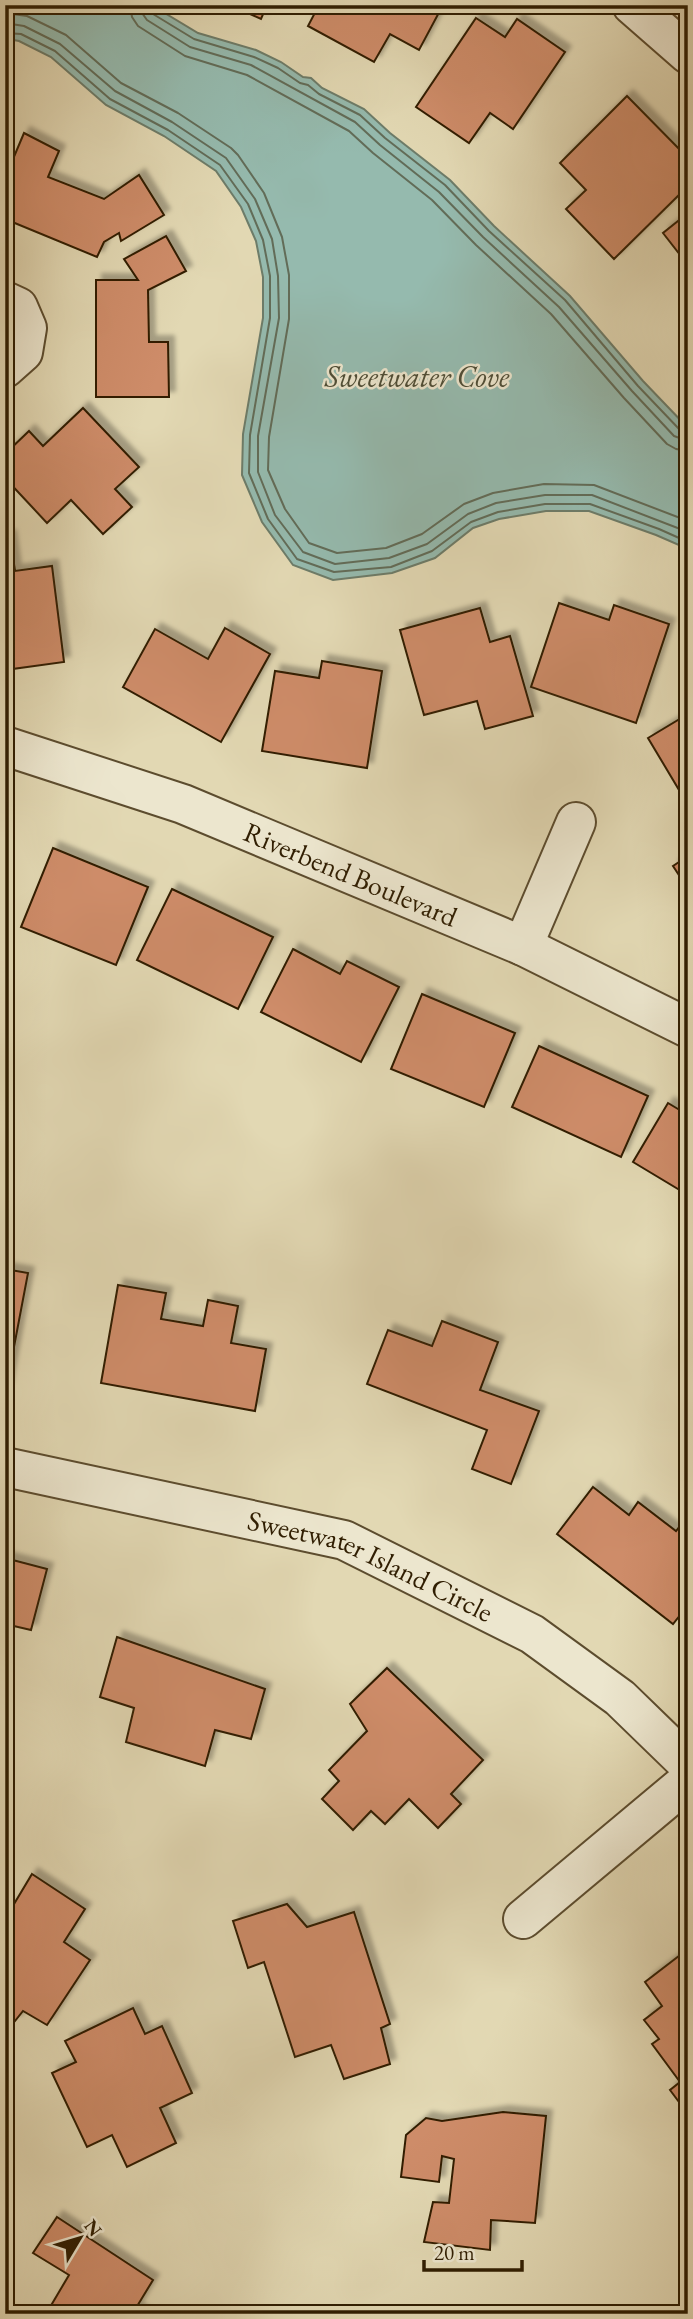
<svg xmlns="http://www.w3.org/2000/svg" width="693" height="2319" viewBox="0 0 693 2319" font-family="'EB Garamond',serif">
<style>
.water{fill:#95baae;stroke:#6d7c69;stroke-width:2}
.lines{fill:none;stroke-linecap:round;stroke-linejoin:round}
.shore{stroke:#626c58;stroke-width:2}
.building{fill:#ce8c69;stroke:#301e02;stroke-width:2;filter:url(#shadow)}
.minor-casing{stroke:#5c4c2e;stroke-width:42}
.minor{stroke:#ece6ce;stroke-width:38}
.labels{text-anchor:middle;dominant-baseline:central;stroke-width:5;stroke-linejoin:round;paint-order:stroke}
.street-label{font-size:28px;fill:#301e02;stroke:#ece6ce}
.water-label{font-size:30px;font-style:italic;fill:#4e4d36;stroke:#ece6ce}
</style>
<defs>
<filter id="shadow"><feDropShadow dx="6" dy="-6" stdDeviation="2" flood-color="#0004"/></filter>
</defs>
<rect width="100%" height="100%" fill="#e2d8b3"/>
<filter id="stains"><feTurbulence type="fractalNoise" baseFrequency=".00286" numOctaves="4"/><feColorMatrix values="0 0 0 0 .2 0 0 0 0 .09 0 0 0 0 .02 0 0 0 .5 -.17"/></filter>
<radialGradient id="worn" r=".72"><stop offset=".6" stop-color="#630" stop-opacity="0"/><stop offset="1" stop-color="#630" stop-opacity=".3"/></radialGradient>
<!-- water -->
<path class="water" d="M 5,5 L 153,6 L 198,33 L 256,50 L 281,62 L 303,77 L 311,78 L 322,88 L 364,109 L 390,133 L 450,180 L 494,226 L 570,296 L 643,381 L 688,428 L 688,549 L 656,535 L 589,511 L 546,511 L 499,519 L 473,528 L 435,558 L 392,573 L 333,580 L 293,565 L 262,522 L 242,475 L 243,434 L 263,318 L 263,277 L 256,241 L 241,207 L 216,171 L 164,136 L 106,105 L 51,57 L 19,41 L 8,39 L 5,40 Z"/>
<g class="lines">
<!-- shore -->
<g class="shore">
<path d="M 130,5 L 132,17 L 138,26 L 185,56 L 247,75 L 349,131 L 373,153 L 432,200 L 476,245 L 551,314 L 624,398 L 667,444 L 676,449 L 688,451"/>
<path d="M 141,5 L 142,13 L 147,20 L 190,47 L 251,65 L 355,122 L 380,145 L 439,192 L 483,237 L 559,307 L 632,391 L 674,436 L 688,441"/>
<path d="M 150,5 L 153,14 L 194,39 L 254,57 L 278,68 L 300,83 L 308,85 L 319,94 L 360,115 L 385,138 L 445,185 L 489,231 L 565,300 L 638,386 L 680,430 L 688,432"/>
<path d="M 5,13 L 27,16 L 66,35 L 121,83 L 178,113 L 231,148 L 238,155 L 264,193 L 282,237 L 289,275 L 289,319 L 269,437 L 268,470 L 285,509 L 309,543 L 337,553 L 386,548 L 422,534 L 464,504 L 493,493 L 544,484 L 594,485 L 688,521"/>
<path d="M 5,23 L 24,26 L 60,44 L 115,91 L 172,122 L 226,158 L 255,199 L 272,239 L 278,276 L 279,318 L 258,436 L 258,472 L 275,515 L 303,552 L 335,564 L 389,558 L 427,544 L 468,514 L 496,503 L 545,495 L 592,495 L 688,532"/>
<path d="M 5,33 L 21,34 L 55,51 L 110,99 L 168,130 L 220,165 L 248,204 L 263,240 L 270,276 L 270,318 L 250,435 L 249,473 L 268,519 L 297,559 L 334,572 L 391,567 L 432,551 L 471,522 L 498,512 L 545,504 L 590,504 L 659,529 L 688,542"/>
</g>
</g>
<!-- building -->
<g class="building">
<path d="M 230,5 L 267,5 L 261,19 Z"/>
<path d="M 319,5 L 443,5 L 419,50 L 390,34 L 374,62 L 308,26 Z"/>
<path d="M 476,18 L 505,37 L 517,19 L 565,52 L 513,129 L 490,113 L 469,143 L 416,107 Z"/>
<path d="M 627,96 L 688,158 L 688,186 L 614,259 L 566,209 L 586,190 L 560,163 Z"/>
<path d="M 24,133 L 59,151 L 48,177 L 104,199 L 139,175 L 164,215 L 121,241 L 119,233 L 104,242 L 97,257 L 5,219 L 5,178 Z"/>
<path d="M 688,213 L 688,265 L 663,233 Z"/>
<path d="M 166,236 L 186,271 L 148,290 L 149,342 L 168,342 L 169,397 L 96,397 L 96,280 L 138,280 L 124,259 Z"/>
<path d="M 83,408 L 139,467 L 115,489 L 132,507 L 103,534 L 71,500 L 47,523 L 5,478 L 5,454 L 29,431 L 43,446 Z"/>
<path d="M 10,536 L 15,571 L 52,566 L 64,662 L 5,670 L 5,537 Z"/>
<path d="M 559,603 L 609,620 L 614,605 L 669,624 L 636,723 L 531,687 Z"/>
<path d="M 480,608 L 490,642 L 510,636 L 533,716 L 485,729 L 477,701 L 424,715 L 400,630 Z"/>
<path d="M 225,628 L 270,654 L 221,742 L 123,687 L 155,629 L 208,659 Z"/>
<path d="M 322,661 L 382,671 L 367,768 L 262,751 L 275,671 L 319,678 Z"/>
<path d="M 688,714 L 688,805 L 648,738 Z"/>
<path d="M 53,848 L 148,887 L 116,965 L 21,927 Z"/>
<path d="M 688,856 L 688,889 L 673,866 Z"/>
<path d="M 172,889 L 273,937 L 238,1009 L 137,960 Z"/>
<path d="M 293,949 L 340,974 L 347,961 L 399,987 L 361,1062 L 261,1012 Z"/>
<path d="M 422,994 L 515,1033 L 484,1107 L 391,1069 Z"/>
<path d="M 539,1046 L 648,1096 L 621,1157 L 512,1107 Z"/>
<path d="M 668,1103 L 688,1115 L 688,1195 L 633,1162 Z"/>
<path d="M 5,1269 L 28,1273 L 6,1389 L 5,1389 Z"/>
<path d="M 118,1285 L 166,1293 L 161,1319 L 203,1326 L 208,1300 L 238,1306 L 231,1343 L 266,1349 L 255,1411 L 101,1383 Z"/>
<path d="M 442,1321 L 498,1342 L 480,1390 L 539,1411 L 511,1484 L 472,1469 L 487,1430 L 367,1384 L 388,1330 L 432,1346 Z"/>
<path d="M 593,1487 L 629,1515 L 638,1502 L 676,1531 L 688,1516 L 688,1605 L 673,1624 L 557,1534 Z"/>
<path d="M 5,1558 L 47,1569 L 31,1630 L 5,1624 Z"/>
<path d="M 117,1637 L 265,1689 L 251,1739 L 215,1730 L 205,1766 L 126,1742 L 134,1708 L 100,1697 Z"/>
<path d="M 387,1668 L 483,1760 L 451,1794 L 461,1804 L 438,1828 L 409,1799 L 385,1824 L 371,1811 L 353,1830 L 322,1799 L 339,1781 L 329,1770 L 367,1731 L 350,1704 Z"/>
<path d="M 32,1874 L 85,1909 L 64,1942 L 90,1960 L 47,2025 L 23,2011 L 15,2021 L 5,2015 L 5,1905 L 11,1909 Z"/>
<path d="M 287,1904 L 307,1927 L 354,1912 L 390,2024 L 381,2028 L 390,2064 L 344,2079 L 331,2045 L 295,2057 L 264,1962 L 248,1968 L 233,1921 Z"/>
<path d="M 688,1949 L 688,2114 L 670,2090 L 680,2082 L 652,2044 L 659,2039 L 644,2020 L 662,2006 L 645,1982 Z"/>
<path d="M 133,2008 L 145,2034 L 162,2026 L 192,2093 L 160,2108 L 176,2143 L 127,2167 L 112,2135 L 87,2147 L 52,2073 L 76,2062 L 65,2041 Z"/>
<path d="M 503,2112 L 546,2116 L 535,2223 L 491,2220 L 490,2250 L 424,2242 L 433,2202 L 449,2203 L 454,2159 L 442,2156 L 439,2182 L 401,2177 L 406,2135 L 426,2118 L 442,2121 Z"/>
<path d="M 57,2217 L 153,2280 L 136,2308 L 144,2314 L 46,2314 L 69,2275 L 33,2253 Z"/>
</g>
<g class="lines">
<!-- minor casing -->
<g class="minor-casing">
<g id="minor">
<path d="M 632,5 L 688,54"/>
<path d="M 5,301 L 18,307 L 27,328 L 23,352 L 5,368"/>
<path id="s1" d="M 5,746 L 183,804 L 523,946 L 688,1028"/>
<path d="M 523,946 L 576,822"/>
<path id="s2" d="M 5,1467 L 344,1540 L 532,1634 L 620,1698 L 688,1764"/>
<path d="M 523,1919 L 688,1781"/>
</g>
</g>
<!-- minor -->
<use href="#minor" class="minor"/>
</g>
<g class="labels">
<!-- street labels -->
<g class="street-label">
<text stroke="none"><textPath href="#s1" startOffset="369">Riverbend Boulevard</textPath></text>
<text stroke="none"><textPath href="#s2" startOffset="380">Sweetwater Island Circle</textPath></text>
</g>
<!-- water labels -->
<g class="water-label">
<text x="417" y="376">Sweetwater Cove</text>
</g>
</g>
<!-- margin -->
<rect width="693" height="2319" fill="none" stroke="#e2d8b3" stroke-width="28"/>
<rect x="7" y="7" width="679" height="2305" fill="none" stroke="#301e02" stroke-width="3.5"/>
<rect x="14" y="14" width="665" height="2291" fill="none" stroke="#301e02" stroke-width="2"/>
<!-- north arrow -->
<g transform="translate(80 2238) rotate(52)" stroke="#ece6ce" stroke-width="5" paint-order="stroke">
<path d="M0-5L12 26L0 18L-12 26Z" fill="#301e02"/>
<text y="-10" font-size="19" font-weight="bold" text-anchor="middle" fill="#301e02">N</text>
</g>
<!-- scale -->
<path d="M424 2260v10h98v-10" fill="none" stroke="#301e02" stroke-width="3.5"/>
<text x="434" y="2260" font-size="21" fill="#301e02" stroke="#ece6ce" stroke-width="5" paint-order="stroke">20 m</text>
<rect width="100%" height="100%" filter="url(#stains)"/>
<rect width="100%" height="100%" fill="url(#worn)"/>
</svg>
